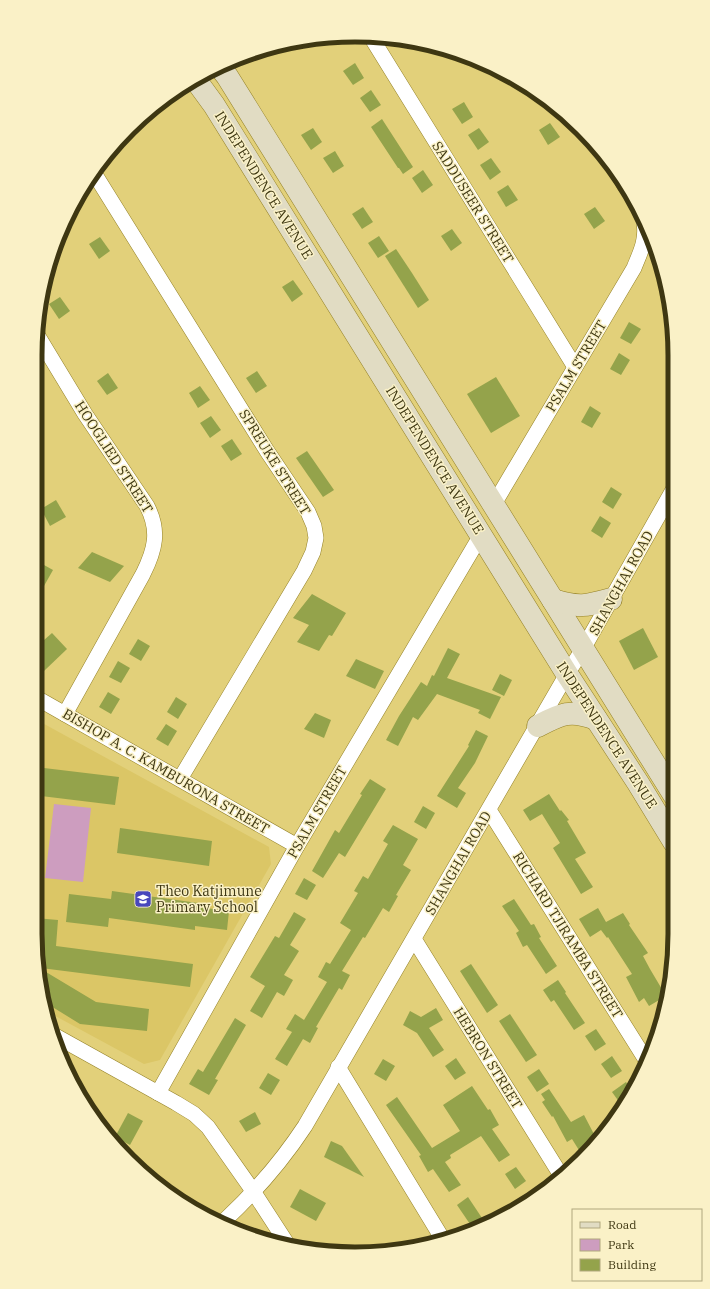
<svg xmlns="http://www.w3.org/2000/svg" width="710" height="1289" viewBox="0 0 710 1289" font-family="'IBM Plex Serif',serif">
<rect width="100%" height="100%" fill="#e2d07a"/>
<!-- built -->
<path fill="#dbc666" d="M 35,719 L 269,847 L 271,864 L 160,1060 L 144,1064 L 48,1012 L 35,934 Z"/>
<!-- green -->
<path fill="#cd9dbf" d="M 54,804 L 91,808 L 83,882 L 45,878 Z"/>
<!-- building -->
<g fill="#94a34b">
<path d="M 355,63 L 364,78 L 353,85 L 343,71 Z"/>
<path d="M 371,90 L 381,105 L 370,112 L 360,98 Z"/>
<path d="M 464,102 L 473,117 L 462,124 L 452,109 Z"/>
<path d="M 382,119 L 413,167 L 403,174 L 399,168 L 398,168 L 371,127 Z"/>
<path d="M 550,123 L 560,137 L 548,145 L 539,130 Z"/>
<path d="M 313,128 L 322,142 L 311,150 L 301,135 Z"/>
<path d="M 479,128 L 489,142 L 478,150 L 468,135 Z"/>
<path d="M 335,151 L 344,166 L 333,173 L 323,158 Z"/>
<path d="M 491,158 L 501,172 L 490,180 L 480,165 Z"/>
<path d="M 423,170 L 433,185 L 422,193 L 412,178 Z"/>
<path d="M 508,185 L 518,200 L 506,207 L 497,192 Z"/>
<path d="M 363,207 L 373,222 L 362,229 L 352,214 Z"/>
<path d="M 595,207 L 605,221 L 594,229 L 584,214 Z"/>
<path d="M 452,229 L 462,243 L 451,251 L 441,236 Z"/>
<path d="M 379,236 L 389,251 L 378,258 L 368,243 Z"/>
<path d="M 100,237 L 110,251 L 99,259 L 89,244 Z"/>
<path d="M 396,249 L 412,273 L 429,300 L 418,308 L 385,256 Z"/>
<path d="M 293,280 L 303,294 L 292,302 L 282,287 Z"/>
<path d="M 60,297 L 70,311 L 59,319 L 49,304 Z"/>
<path d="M 629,322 L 641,329 L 631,344 L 620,338 Z"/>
<path d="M 619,353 L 630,360 L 621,375 L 610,369 Z"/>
<path d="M 257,371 L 267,386 L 256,393 L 246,378 Z"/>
<path d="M 108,373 L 118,388 L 107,395 L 97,381 Z"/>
<path d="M 496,377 L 520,416 L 491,433 L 467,394 Z"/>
<path d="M 200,386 L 210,400 L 198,408 L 189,393 Z"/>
<path d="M 590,406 L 601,413 L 592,428 L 581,422 Z"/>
<path d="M 211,416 L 221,430 L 210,438 L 200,423 Z"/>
<path d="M 232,439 L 242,454 L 231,461 L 221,446 Z"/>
<path d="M 307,451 L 334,490 L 323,497 L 296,458 Z"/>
<path d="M 611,487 L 622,494 L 613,509 L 602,502 Z"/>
<path d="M 56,500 L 66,517 L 50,526 L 41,509 Z"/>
<path d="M 600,516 L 611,523 L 602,538 L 591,531 Z"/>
<path d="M 92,552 L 124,566 L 110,582 L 78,568 Z"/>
<path d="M 35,560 L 53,570 L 35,602 Z"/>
<path d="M 312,594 L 346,613 L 332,636 L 329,635 L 319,651 L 297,642 L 309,625 L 293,618 Z"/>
<path d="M 643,628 L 658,657 L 634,670 L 619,641 Z"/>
<path d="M 52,633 L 67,649 L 44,671 L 35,661 L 35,648 Z"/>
<path d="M 138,639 L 150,646 L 141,661 L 129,654 Z"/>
<path d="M 448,648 L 460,654 L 447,678 L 501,697 L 490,719 L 478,713 L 480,710 L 437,694 L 418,720 L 413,717 L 398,746 L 386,740 L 399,716 L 421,682 L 427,686 L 432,675 L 434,676 Z"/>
<path d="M 356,659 L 384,671 L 375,689 L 346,676 Z"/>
<path d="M 118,661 L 130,668 L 121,683 L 109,677 Z"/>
<path d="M 500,674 L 512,680 L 504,696 L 492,690 Z"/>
<path d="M 108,692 L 120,699 L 111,714 L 99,707 Z"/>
<path d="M 176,697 L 187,704 L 178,719 L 167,712 Z"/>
<path d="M 315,713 L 331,720 L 324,738 L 304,729 Z"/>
<path d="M 166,724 L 177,731 L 168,746 L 156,739 Z"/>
<path d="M 476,730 L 488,736 L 475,763 L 458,788 L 466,793 L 457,808 L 437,796 L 469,746 L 468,745 Z"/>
<path d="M 44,768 L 119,777 L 115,805 L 41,796 Z"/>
<path d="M 370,779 L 386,789 L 345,857 L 339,853 L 323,878 L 312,871 L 335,830 L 339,833 L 362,795 L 360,794 Z"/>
<path d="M 549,794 L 560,811 L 561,810 L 569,820 L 567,821 L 586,853 L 575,859 L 593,887 L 581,894 L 553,848 L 560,843 L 542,814 L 530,821 L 523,810 Z"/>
<path d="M 423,806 L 435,813 L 426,829 L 414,822 Z"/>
<path d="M 393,825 L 418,839 L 403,865 L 411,870 L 396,895 L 398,896 L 389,912 L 383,908 L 365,938 L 363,937 L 342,971 L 350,975 L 342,990 L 339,988 L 316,1027 L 318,1028 L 310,1043 L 303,1039 L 287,1066 L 275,1059 L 292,1032 L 286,1029 L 295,1014 L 304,1020 L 327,982 L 318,977 L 326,962 L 330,964 L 351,930 L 340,923 L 358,893 L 354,891 L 363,876 L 368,879 L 388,844 L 383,841 Z"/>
<path d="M 120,828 L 212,841 L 209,866 L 117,853 Z"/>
<path d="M 304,878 L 316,885 L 307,900 L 295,894 Z"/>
<path d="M 112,891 L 198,903 L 198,907 L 229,911 L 227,930 L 195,926 L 195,930 L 109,918 L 108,927 L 66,922 L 69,894 L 111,899 Z"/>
<path d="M 514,899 L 531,925 L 534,924 L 541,937 L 539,938 L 557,966 L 546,974 L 527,945 L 523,947 L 516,933 L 519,931 L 502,906 Z"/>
<path d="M 598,908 L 606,922 L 623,913 L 630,924 L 629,925 L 648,953 L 643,956 L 650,969 L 666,996 L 649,1006 L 644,998 L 639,1002 L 626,977 L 632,974 L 608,937 L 607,938 L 601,930 L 590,937 L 579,919 Z"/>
<path d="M 294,912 L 306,919 L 290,945 L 299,951 L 284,975 L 293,980 L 284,996 L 277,992 L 262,1018 L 250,1011 L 265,986 L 250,977 L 275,936 L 279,938 Z"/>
<path d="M 35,918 L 58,920 L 56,946 L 193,964 L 190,987 L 41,968 L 35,934 Z"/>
<path d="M 471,964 L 498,1005 L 487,1013 L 460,971 Z"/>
<path d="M 41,969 L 96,1002 L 149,1009 L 147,1031 L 80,1024 L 46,1003 Z"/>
<path d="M 558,980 L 566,992 L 565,993 L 585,1023 L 574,1030 L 554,1000 L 551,1002 L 543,990 Z"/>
<path d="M 436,1008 L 443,1020 L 429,1028 L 444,1050 L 433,1057 L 417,1033 L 403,1025 L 410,1011 L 421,1017 Z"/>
<path d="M 510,1014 L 537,1055 L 526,1062 L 499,1021 Z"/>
<path d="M 235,1018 L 246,1025 L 215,1079 L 218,1080 L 209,1095 L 189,1084 L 198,1069 L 203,1072 Z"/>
<path d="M 596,1029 L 606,1044 L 595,1051 L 585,1036 Z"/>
<path d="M 612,1056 L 622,1071 L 611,1078 L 601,1064 Z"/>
<path d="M 456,1058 L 466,1073 L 455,1080 L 445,1066 Z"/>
<path d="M 383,1059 L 395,1066 L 386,1081 L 374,1074 Z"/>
<path d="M 539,1069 L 549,1084 L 537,1092 L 527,1077 Z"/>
<path d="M 268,1073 L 280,1080 L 271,1095 L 259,1088 Z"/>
<path d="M 626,1082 L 633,1092 L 622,1106 L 612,1092 Z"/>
<path d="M 472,1086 L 488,1110 L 490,1109 L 499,1125 L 492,1129 L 510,1155 L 499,1162 L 481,1136 L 450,1155 L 451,1158 L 445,1162 L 461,1185 L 449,1192 L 433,1169 L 428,1172 L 419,1156 L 421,1155 L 386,1105 L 397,1097 L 432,1148 L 460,1131 L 443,1105 Z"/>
<path d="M 549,1089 L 571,1122 L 584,1115 L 596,1138 L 582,1155 L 572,1139 L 567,1142 L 553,1116 L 552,1117 L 542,1102 L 545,1100 L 541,1094 Z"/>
<path d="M 255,1112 L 261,1124 L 246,1132 L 239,1121 Z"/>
<path d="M 128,1113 L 143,1121 L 130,1145 L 115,1137 Z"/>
<path d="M 331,1141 L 342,1146 L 364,1177 L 324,1157 Z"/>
<path d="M 516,1167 L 526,1181 L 515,1189 L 505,1174 Z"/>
<path d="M 300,1189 L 326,1203 L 316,1221 L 290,1207 Z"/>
<path d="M 468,1197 L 486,1224 L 478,1230 L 474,1230 L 457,1205 Z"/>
</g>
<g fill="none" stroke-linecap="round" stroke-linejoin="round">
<defs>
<g id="minor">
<path d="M 371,37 L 575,367"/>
<path d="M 617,172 L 625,186"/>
<path d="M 94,173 L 267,451 L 308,512 L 314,526 L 316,538 L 313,552 L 304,571 L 180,779"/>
<path d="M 36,333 L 85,414 L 147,506 C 160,531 155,550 143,574 L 65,714"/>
<path d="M 494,504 L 634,268 C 640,253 647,240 644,223"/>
<path d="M 35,697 L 297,846"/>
<path d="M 489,810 L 646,1060"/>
<path d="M 414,939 L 562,1177"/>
<path d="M 52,1034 L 176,1103 L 194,1114 L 208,1127 L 253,1191 L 288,1245"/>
<path d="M 338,1067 L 442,1238"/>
<path d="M 158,1093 L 297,846 L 481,535"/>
<path d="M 224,1221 C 254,1193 282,1161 305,1126 L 567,674 L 583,649 L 673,490"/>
</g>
<g id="secondary">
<path d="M 219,66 L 227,76 L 674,795"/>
<path d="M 195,79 L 214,105 L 567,674 L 638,783 L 674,842"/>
<path d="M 553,600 C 579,608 586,606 611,599"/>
<path d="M 538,726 C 561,714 570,709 596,719"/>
</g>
</defs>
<!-- minor casing -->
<use href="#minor" stroke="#948127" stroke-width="16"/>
<!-- secondary casing -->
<use href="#secondary" stroke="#948127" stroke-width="23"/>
<!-- minor -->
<use href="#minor" stroke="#fff" stroke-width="15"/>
<!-- secondary -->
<use href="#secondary" stroke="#e1dcc3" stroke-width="22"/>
</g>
<!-- icons -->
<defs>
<symbol id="school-square" viewBox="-11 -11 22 22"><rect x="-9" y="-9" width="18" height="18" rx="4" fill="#4847bc" stroke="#faf1c7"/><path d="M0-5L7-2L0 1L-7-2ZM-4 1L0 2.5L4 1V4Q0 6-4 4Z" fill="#fff"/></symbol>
</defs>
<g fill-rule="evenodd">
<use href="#school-square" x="133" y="889" width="20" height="20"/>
</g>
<g text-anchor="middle" stroke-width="3" stroke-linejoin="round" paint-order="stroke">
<!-- street labels -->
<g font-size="14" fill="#3e3712" stroke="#faf1c7">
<text transform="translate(264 185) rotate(58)" y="5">INDEPENDENCE AVENUE</text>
<text transform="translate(473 202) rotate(58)" y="5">SADDUSEER STREET</text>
<text transform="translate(576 366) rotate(-59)" y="5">PSALM STREET</text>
<text transform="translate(114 457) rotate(57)" y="5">HOOGLIED STREET</text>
<text transform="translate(435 460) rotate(58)" y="5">INDEPENDENCE AVENUE</text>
<text transform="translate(275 462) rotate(58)" y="5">SPREUKE STREET</text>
<text transform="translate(621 583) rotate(-61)" y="5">SHANGHAI ROAD</text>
<text transform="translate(607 735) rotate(57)" y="5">INDEPENDENCE AVENUE</text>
<text transform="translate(166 771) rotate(30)" y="5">BISHOP A. C. KAMBURONA STREET</text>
<text transform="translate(317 812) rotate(-60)" y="5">PSALM STREET</text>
<text transform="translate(458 863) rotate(-60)" y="5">SHANGHAI ROAD</text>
<text transform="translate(568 935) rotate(58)" y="5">RICHARD TJIRAMBA STREET</text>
<text transform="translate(488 1058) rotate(58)" y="5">HEBRON STREET</text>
</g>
<!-- poi labels -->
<g font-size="14" fill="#3e3712" stroke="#faf1c7" text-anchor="start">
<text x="156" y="896">Theo Katjimune<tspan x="156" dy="16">Primary School</tspan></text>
</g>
</g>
<!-- crop -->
<path d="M0 0H710V1289H0ZM355 42H355A313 313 0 0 1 668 355V934A313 313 0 0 1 355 1247H355A313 313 0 0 1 42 934V355A313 313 0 0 1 355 42Z" fill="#faf1c7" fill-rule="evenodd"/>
<path fill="none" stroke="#3e3712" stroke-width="5" d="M355 42H355A313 313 0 0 1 668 355V934A313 313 0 0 1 355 1247H355A313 313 0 0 1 42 934V355A313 313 0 0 1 355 42Z"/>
<!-- legend -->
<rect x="572" y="1209" width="130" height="72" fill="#faf1c7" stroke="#afa77f"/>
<rect x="580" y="1222" width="20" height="6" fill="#e1dcc3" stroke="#afa77f"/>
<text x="608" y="1229" font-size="12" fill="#3e3712">Road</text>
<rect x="580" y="1239" width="20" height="12" fill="#cd9dbf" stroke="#afa77f"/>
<text x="608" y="1249" font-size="12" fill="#3e3712">Park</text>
<rect x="580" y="1259" width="20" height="12" fill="#94a34b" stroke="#afa77f"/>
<text x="608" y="1269" font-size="12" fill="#3e3712">Building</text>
</svg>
